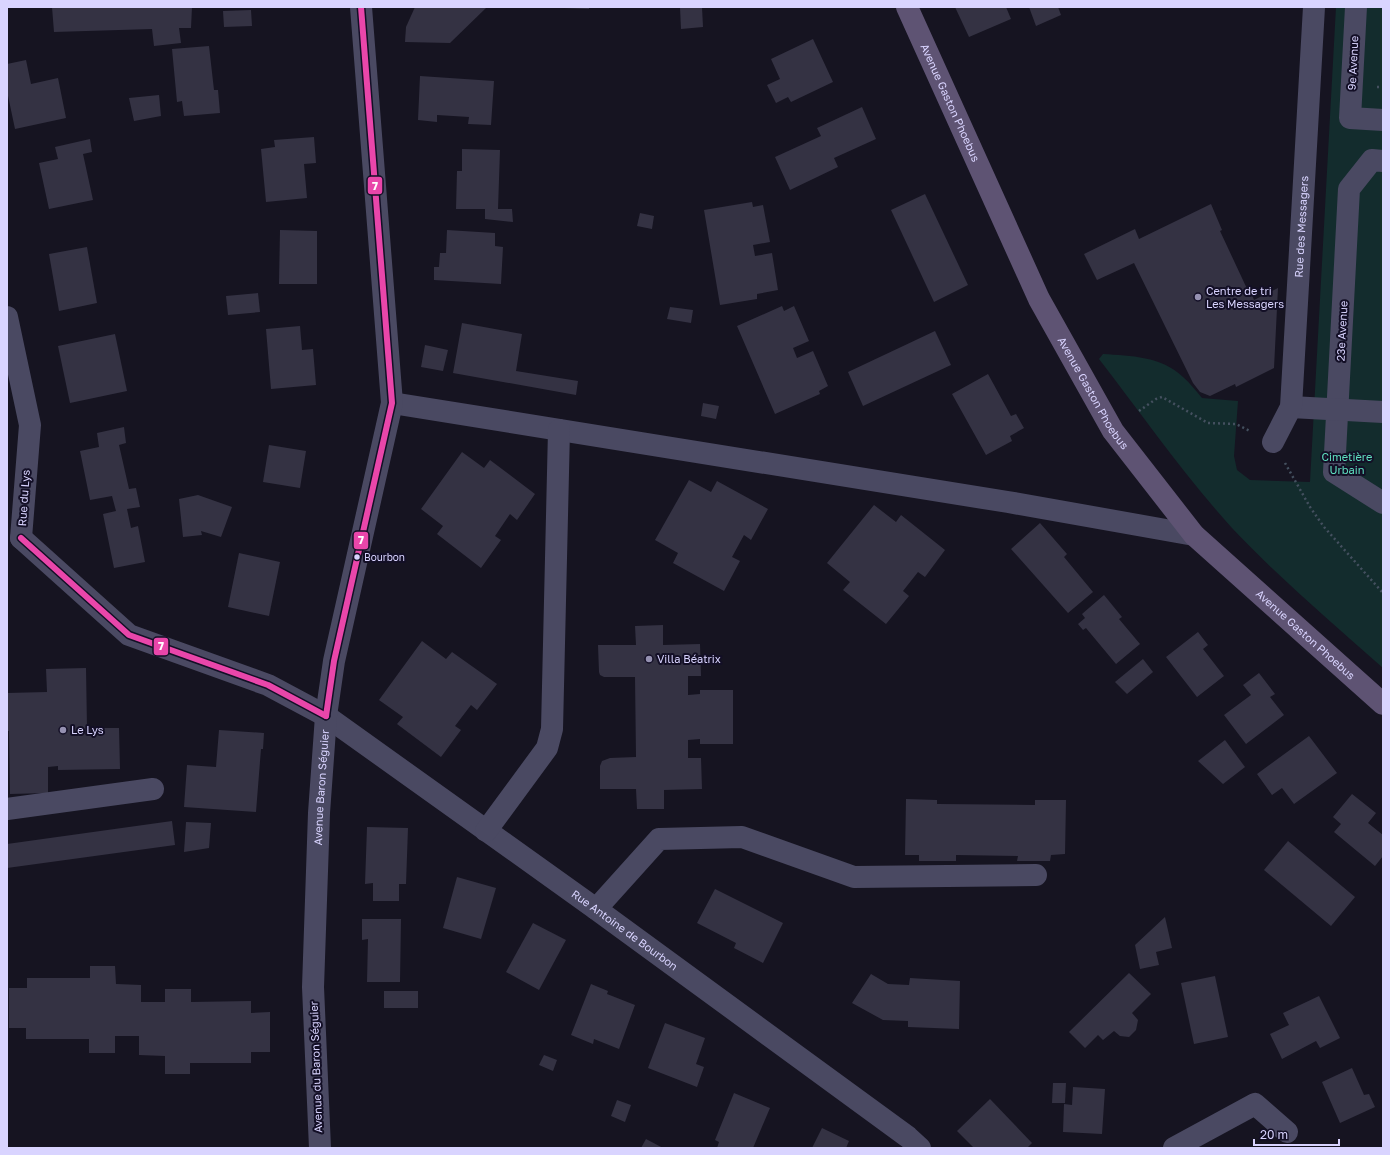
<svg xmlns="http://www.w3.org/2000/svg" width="1390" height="1155" viewBox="0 0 1390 1155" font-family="'Golos Text',sans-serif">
<rect width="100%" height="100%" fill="#161421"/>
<!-- green -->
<path fill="#132c2d" d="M 1336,7 L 1383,7 L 1383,668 C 1332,623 1279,578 1232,528 C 1184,475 1143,416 1099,359 L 1103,354 C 1131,356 1161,356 1183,377 C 1190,383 1196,391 1202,398 L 1238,401 L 1234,456 L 1237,470 L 1250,480 L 1310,482 Z"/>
<!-- building -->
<g fill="#343243">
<path d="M 52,7 L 192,7 L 191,28 L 179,28 L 181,43 L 154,46 L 152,29 L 54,32 Z"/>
<path d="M 415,7 L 487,7 L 450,43 L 405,42 L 406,27 Z"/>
<path d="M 564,7 L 589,7 L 589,9 L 564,8 Z"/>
<path d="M 680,7 L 702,7 L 703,27 L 681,29 Z"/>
<path d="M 955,7 L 1006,7 L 1011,19 L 969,37 Z"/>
<path d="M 1029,7 L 1058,7 L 1061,15 L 1036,26 Z"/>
<path d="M 251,10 L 252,26 L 224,27 L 223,11 Z"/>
<path d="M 813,39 L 833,82 L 791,102 L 788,97 L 776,103 L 767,85 L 780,79 L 771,59 Z"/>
<path d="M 209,46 L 214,90 L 218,90 L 220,113 L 184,116 L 182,101 L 177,102 L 172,49 Z"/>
<path d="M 26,60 L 31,84 L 58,78 L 66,118 L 15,129 L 7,91 L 7,64 Z"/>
<path d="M 420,76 L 494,81 L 491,125 L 468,124 L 469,117 L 437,115 L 437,122 L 418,120 Z"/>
<path d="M 159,95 L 161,116 L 134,121 L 129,98 Z"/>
<path d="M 862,107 L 876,139 L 834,158 L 838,167 L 790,190 L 775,157 L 821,136 L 817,128 Z"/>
<path d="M 314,137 L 316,163 L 304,164 L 307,198 L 266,202 L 261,149 L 275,147 L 274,140 Z"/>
<path d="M 90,139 L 92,152 L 83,154 L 93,200 L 49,209 L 39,163 L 58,159 L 55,147 Z"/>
<path d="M 462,149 L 500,150 L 498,209 L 512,209 L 513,222 L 485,219 L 485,209 L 456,209 L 457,171 L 462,171 Z"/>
<path d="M 925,194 L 968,285 L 934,302 L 891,210 Z"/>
<path d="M 752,202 L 753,207 L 763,205 L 770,242 L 753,245 L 755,256 L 772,253 L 778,290 L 757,294 L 757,299 L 720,305 L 704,210 Z"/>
<path d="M 1211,204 L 1222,230 L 1220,231 L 1249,293 L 1251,292 L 1254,300 L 1278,288 L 1274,368 L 1236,387 L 1235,384 L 1210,396 L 1200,392 L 1193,383 L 1134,263 L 1097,280 L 1084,254 L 1135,229 L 1139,239 Z"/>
<path d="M 640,213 L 654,216 L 652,229 L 637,226 Z"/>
<path d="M 280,230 L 317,231 L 317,284 L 279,284 Z"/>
<path d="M 447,230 L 495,233 L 495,246 L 503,247 L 501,284 L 434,280 L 434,267 L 439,267 L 440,253 L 446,253 Z"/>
<path d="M 87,247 L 97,303 L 59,311 L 49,254 Z"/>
<path d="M 258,293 L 260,312 L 228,315 L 226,296 Z"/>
<path d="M 782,306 L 784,311 L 794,306 L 809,341 L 793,348 L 797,358 L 813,351 L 828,386 L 819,391 L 820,394 L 775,414 L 737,326 Z"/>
<path d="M 670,307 L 693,310 L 691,323 L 667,319 Z"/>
<path d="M 462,323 L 522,334 L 516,371 L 578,381 L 576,395 L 453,373 Z"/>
<path d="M 300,326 L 302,350 L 313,349 L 316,385 L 271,389 L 266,329 Z"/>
<path d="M 935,331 L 951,365 L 863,406 L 848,372 Z"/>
<path d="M 115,334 L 127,391 L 70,403 L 58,346 Z"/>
<path d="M 425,345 L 448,350 L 443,371 L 421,367 Z"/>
<path d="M 988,374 L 1011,416 L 1016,414 L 1024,428 L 1010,436 L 1012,441 L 986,455 L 952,394 Z"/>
<path d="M 703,403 L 719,406 L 716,419 L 701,416 Z"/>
<path d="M 124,427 L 126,443 L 119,445 L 129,489 L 136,488 L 140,507 L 127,509 L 131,528 L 138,526 L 145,562 L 114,568 L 103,514 L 116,511 L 112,496 L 90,500 L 80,451 L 99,447 L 97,433 Z"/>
<path d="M 269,445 L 306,451 L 300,488 L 263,482 Z"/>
<path d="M 462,452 L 484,468 L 490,460 L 535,494 L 517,520 L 510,514 L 495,536 L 501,540 L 481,568 L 437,534 L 443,526 L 421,509 Z"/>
<path d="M 689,480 L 711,492 L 717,481 L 768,509 L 751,540 L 744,535 L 732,557 L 740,561 L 724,591 L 673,563 L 678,553 L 655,540 Z"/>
<path d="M 198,495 L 232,507 L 221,537 L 201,531 L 202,535 L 183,537 L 179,499 Z"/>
<path d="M 874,505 L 896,522 L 901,515 L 945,550 L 925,577 L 918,572 L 903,591 L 909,596 L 886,624 L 843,590 L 850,582 L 827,563 Z"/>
<path d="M 1040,523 L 1067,554 L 1064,557 L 1093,592 L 1068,613 L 1011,549 Z"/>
<path d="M 239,553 L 280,562 L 269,616 L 228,607 Z"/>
<path d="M 1104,595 L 1122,617 L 1119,619 L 1140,644 L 1116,664 L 1086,628 L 1083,630 L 1078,624 L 1085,618 L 1082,614 Z"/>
<path d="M 663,625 L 663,645 L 700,644 L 701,676 L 688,676 L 688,695 L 700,694 L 700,690 L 733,690 L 733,744 L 700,744 L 700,739 L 688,740 L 688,758 L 701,758 L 702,789 L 664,790 L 664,809 L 637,809 L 636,789 L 600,789 L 600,766 L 602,761 L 610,758 L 636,757 L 635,677 L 604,677 L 600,675 L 599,672 L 598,645 L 636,645 L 635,626 Z"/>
<path d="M 1198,632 L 1208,645 L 1203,649 L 1224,676 L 1197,697 L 1166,657 Z"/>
<path d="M 422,641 L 446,659 L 452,652 L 497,684 L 477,710 L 471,705 L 455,726 L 461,730 L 441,757 L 397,724 L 403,717 L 379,700 Z"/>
<path d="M 1143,659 L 1153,672 L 1127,694 L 1115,682 Z"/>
<path d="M 86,668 L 87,728 L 119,728 L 120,769 L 58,770 L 58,766 L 48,767 L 48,793 L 10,794 L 9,731 L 7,731 L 7,693 L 47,692 L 46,669 Z"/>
<path d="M 1259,673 L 1275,694 L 1270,697 L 1284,715 L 1246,744 L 1224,715 L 1251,695 L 1243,685 Z"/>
<path d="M 219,730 L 264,733 L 263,749 L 261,749 L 256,812 L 184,807 L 187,765 L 216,767 Z"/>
<path d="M 1309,736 L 1337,773 L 1294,804 L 1282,788 L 1272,795 L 1257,774 Z"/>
<path d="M 1225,740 L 1245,767 L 1223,784 L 1198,761 Z"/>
<path d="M 1352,794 L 1376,813 L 1368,823 L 1383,835 L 1383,856 L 1375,866 L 1334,832 L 1341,824 L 1333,817 Z"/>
<path d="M 906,799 L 937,800 L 937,804 L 1035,805 L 1035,800 L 1066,800 L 1065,854 L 1051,855 L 1050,861 L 1017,861 L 1018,856 L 956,855 L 956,861 L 919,861 L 919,855 L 905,855 Z"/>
<path d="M 172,821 L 175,845 L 7,868 L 7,844 Z"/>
<path d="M 186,822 L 211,823 L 209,848 L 184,852 Z"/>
<path d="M 367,827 L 408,828 L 406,884 L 399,884 L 399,901 L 373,901 L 373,883 L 365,884 Z"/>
<path d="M 1288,841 L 1355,897 L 1331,926 L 1264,870 Z"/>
<path d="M 457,877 L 496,888 L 481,939 L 443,928 Z"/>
<path d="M 715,889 L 783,923 L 763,963 L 734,948 L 736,943 L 697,923 Z"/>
<path d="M 1165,917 L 1172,948 L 1156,952 L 1159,965 L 1140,969 L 1135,945 Z"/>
<path d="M 362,919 L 401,919 L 400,982 L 367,982 L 368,939 L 362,940 Z"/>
<path d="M 533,923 L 566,940 L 539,990 L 506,972 Z"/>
<path d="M 90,966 L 115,966 L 116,984 L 141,985 L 141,1002 L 165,1002 L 165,989 L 191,989 L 191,1002 L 251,1001 L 251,1013 L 270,1012 L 270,1052 L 251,1052 L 251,1063 L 190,1063 L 190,1074 L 165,1074 L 165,1056 L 139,1055 L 139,1036 L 115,1036 L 115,1053 L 89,1053 L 89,1039 L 26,1039 L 26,1028 L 9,1028 L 9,988 L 27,988 L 27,978 L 90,978 Z"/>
<path d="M 1129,973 L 1151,994 L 1132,1013 L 1138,1020 L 1136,1030 L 1129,1037 L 1120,1036 L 1114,1031 L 1103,1040 L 1098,1035 L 1085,1048 L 1069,1032 Z"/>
<path d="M 871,974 L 888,984 L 909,985 L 910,978 L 960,981 L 959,1029 L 908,1027 L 908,1021 L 883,1020 L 852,1003 Z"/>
<path d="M 1215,976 L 1228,1037 L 1194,1044 L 1181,983 Z"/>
<path d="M 591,984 L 608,991 L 607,994 L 635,1005 L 619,1049 L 594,1039 L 593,1044 L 571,1035 Z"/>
<rect x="384" y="991" width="34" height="17"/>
<path d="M 1319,996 L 1340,1038 L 1320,1048 L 1316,1041 L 1282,1059 L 1270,1034 L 1289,1025 L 1283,1013 Z"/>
<path d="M 665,1023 L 705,1038 L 696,1064 L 704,1067 L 697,1087 L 648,1068 Z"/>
<path d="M 544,1055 L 557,1060 L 553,1071 L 539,1065 Z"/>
<path d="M 1352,1068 L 1364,1095 L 1369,1094 L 1375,1107 L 1340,1123 L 1322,1082 Z"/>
<path d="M 1053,1083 L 1066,1083 L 1065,1103 L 1052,1103 Z"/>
<path d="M 1073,1087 L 1105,1089 L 1102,1134 L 1063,1132 L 1064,1104 L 1072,1105 Z"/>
<path d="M 734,1093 L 770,1108 L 753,1148 L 717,1148 L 719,1142 L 715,1140 Z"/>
<path d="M 990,1099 L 1032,1143 L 1027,1148 L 974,1148 L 957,1131 Z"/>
<path d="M 617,1100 L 631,1105 L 625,1122 L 611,1116 Z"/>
<path d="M 822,1128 L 849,1141 L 846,1148 L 812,1148 Z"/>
<path d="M 646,1139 L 663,1148 L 641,1148 Z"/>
</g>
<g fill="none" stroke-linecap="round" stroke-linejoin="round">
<!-- path -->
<g stroke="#44505f" stroke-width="2.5" stroke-dasharray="2 3" stroke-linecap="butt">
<path d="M 1377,87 L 1383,87"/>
<path d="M 1139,411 L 1156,399 L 1162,397 L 1208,423 L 1236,424 L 1250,431"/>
<path d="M 1285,463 L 1310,507 L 1324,527 L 1383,593"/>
</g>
<!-- minor -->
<g stroke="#4a4962" stroke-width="22">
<path d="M 1356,7 L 1350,118 L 1383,120"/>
<path d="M 1383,161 L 1372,160 L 1349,189 L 1334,472 L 1383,503"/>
<path d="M 7,317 L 30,425 L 21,538"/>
<path d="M 392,403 L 1008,502 L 1194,535"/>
<path d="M 1291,407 L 1383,412"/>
<path id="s1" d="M 1273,442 L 1291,407 L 1314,7"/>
<path id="s2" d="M 21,538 L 129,635 L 268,685 L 326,716 L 596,909 L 908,1137 L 920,1148"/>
<path d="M 7,809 L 153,789"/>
<path d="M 486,831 L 547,748 L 552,729 L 559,430"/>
<path d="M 596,909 L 659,839 L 742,837 L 854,877 L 1036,875"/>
<path id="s3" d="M 320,1148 L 313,987 L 319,813 L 326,716 L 334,661 L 392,403 L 361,7"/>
<path d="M 1174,1148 L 1255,1104 L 1287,1132"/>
</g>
<!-- major -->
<path stroke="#5e5373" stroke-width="22" id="s4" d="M 907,7 L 1039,299 L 1113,431 L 1194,535 L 1383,704"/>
<defs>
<g id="bus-1">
<path d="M 21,538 L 129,635 L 268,685 L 326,716"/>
<path d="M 326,716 L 334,661 L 392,403 L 361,7"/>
</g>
</defs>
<!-- bus-1 casing -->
<use href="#bus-1" stroke="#130f26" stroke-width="9"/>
<!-- bus-1 -->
<use href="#bus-1" stroke="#e946aa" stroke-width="6"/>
</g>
<!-- markers -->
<g fill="#9591b1" stroke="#130f26" stroke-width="1.5">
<circle cx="1198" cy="297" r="4"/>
<circle cx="649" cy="659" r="4"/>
<circle cx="63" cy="730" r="4"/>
</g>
<circle fill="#d9d4ff" stroke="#130f26" stroke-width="1.5" cx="357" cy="557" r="3.5"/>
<g text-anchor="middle" stroke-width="4" stroke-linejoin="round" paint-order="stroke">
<!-- bus labels -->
<g font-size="10" fill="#d9d4ff" stroke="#130f26" text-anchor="start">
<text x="364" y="561">Bourbon</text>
</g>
<!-- street labels -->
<g font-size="11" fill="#d9d4ff" stroke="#130f26">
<text transform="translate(1353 63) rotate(-87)" y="4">9e Avenue</text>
<text dy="4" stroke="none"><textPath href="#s4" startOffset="105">Avenue Gaston Phoebus</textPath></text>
<text dy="4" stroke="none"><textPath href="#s1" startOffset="220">Rue des Messagers</textPath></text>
<text transform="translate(1342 331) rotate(-87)" y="4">23e Avenue</text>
<text dy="4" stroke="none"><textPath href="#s4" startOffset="429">Avenue Gaston Phoebus</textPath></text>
<text transform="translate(24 498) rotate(-86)" y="4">Rue du Lys</text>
<text dy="4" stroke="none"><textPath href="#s4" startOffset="753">Avenue Gaston Phoebus</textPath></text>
<text dy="4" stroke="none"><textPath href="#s3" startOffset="361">Avenue Baron Séguier</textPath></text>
<text dy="4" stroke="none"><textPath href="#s2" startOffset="726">Rue Antoine de Bourbon</textPath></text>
<text transform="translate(316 1067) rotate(-92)" y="4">Avenue du Baron Séguier</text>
</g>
<!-- poi labels -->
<g font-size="11" fill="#d9d4ff" stroke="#130f26" text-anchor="start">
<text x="1206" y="295">Centre de tri<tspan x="1206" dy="13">Les Messagers</tspan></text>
<text x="657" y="663">Villa Béatrix</text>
<text x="71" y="734">Le Lys</text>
</g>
<!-- park labels -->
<g font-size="11" fill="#5fe0c0" stroke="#130f26">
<text x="1347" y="461">Cimetière<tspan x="1347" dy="13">Urbain</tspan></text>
</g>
</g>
<g stroke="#130f26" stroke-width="1.5">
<rect x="367" y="176" width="16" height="19" rx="4" fill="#e946aa"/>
<rect x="353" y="531" width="16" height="19" rx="4" fill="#e946aa"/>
<rect x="153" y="637" width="16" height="19" rx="4" fill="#e946aa"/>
</g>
<g font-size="11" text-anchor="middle" font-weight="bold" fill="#fff">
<text x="375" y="190">7</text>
<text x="361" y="544">7</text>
<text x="161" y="650">7</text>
</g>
<!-- border -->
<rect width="1390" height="1155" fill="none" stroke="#d9d4ff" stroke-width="16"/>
<!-- scale -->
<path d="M1254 1139v6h85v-6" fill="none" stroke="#d9d4ff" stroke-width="2"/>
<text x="1260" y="1139" font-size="12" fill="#d9d4ff" stroke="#130f26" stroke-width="3" paint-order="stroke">20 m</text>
</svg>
